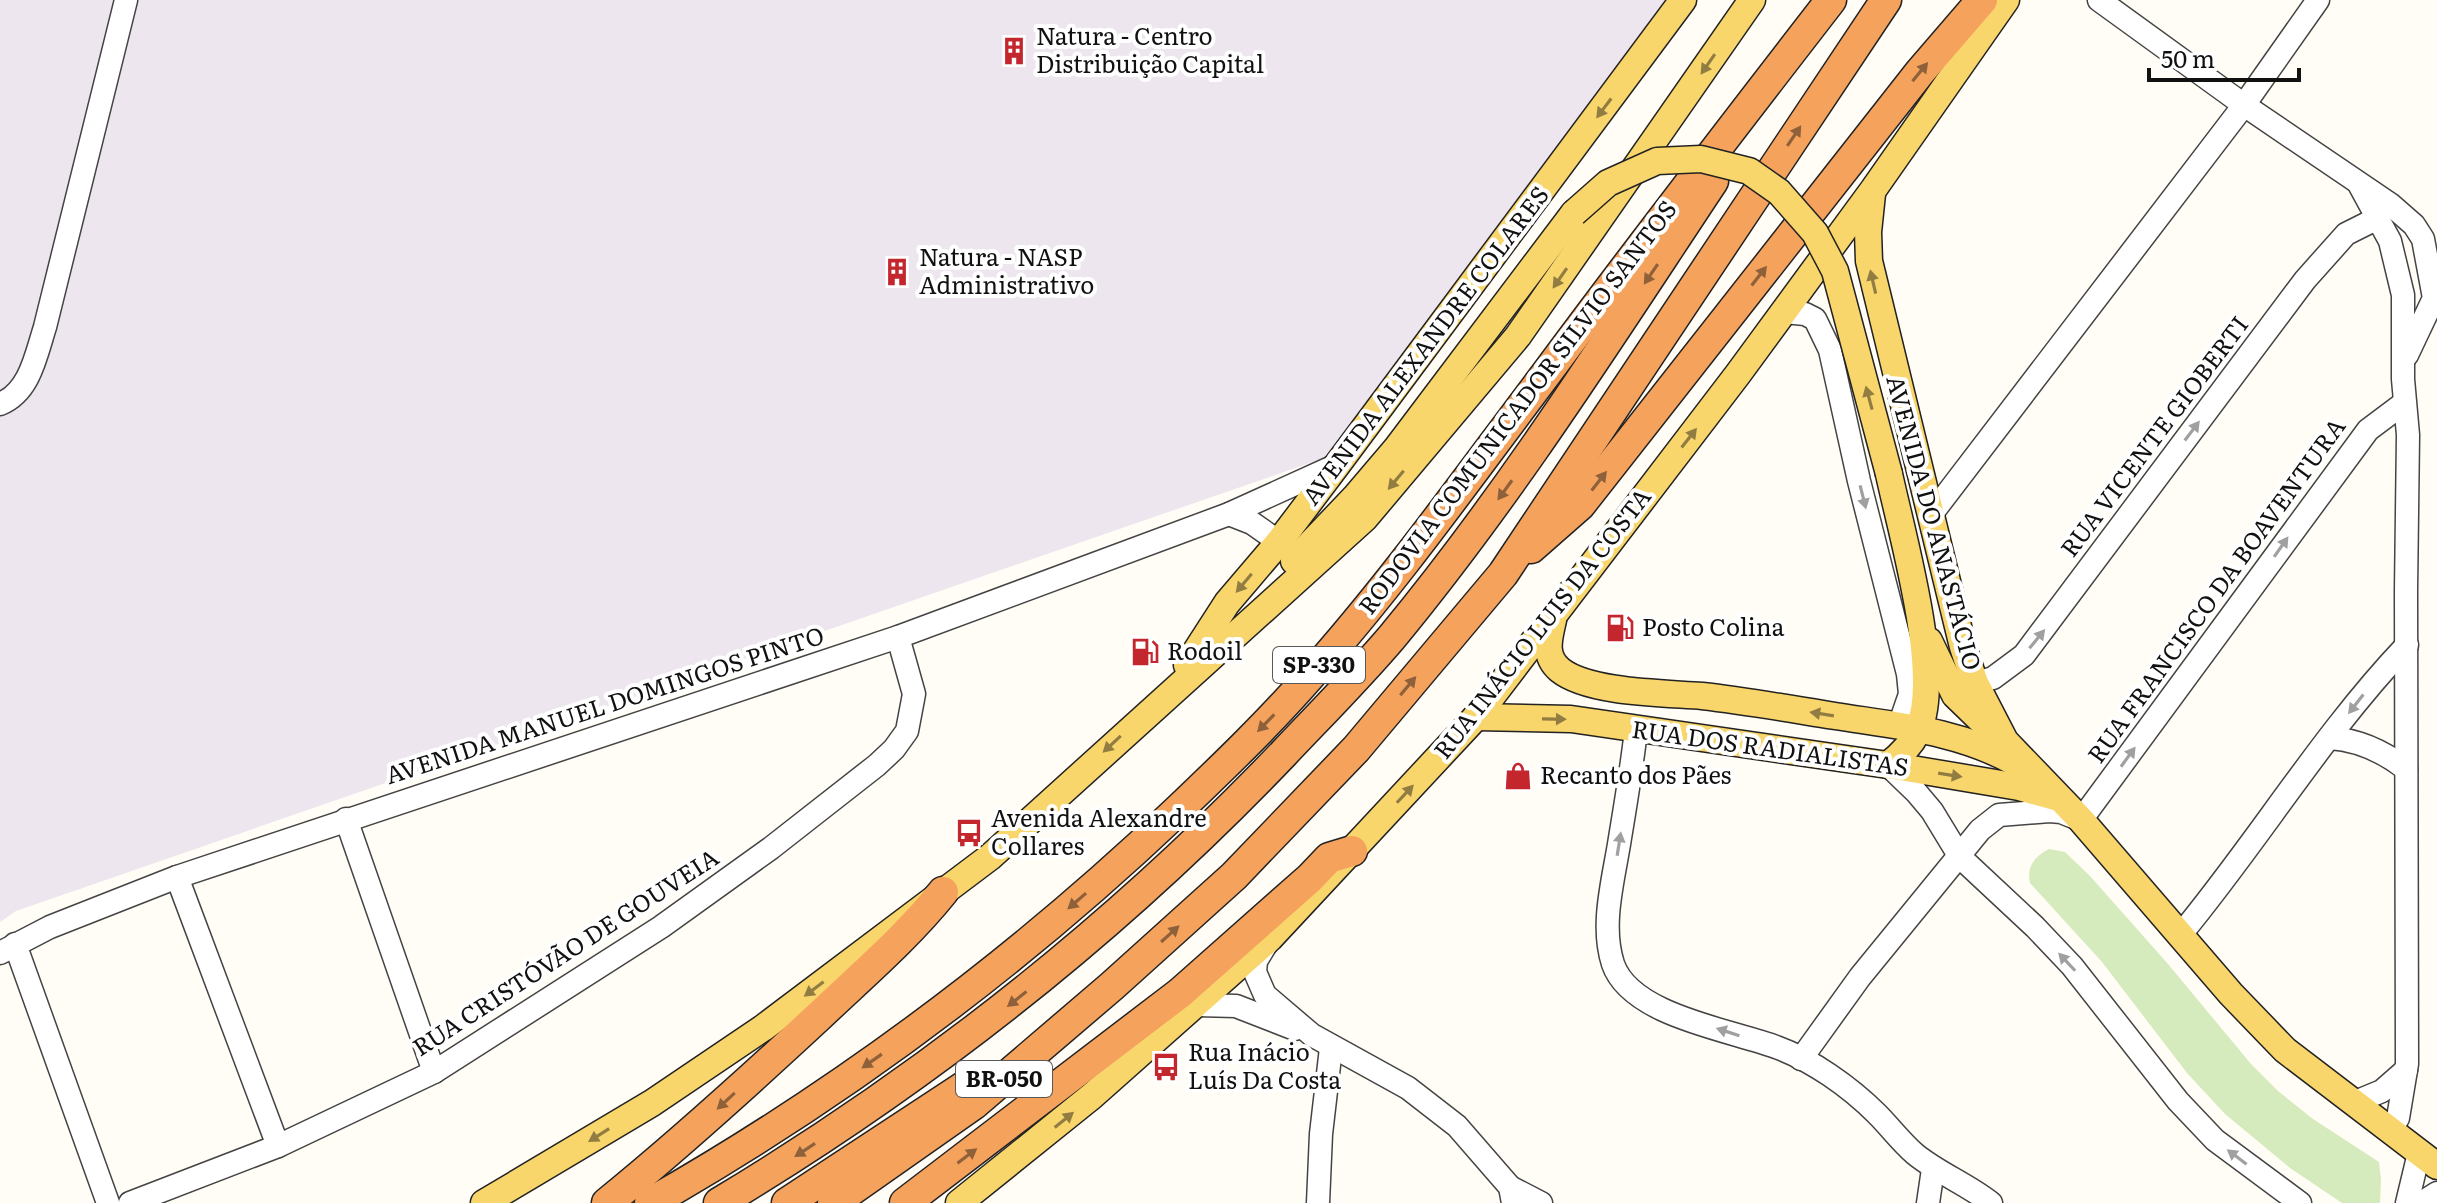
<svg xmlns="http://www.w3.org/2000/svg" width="2437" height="1203" viewBox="0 0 2437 1203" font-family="Literata,serif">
<rect width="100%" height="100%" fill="#fffdf5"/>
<!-- industrial -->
<path fill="#eee6ef" d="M 0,0 L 1667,0 L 1336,454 L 16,911 L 0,922 Z"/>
<!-- green -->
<path fill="#d5ebbd" d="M 2049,849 L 2065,852 L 2090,876 L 2168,964 L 2251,1064 L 2278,1091 L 2313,1119 L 2379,1162 L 2381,1180 L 2380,1203 L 2342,1203 L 2290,1168 L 2225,1114 L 2187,1073 L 2102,962 L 2030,883 C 2026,867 2035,856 2049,849 Z"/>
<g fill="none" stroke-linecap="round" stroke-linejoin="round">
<defs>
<g id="minor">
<path d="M 2099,0 L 2244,105 L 2390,204 L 2414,225 L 2423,239 L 2434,298 L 2407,355"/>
<path d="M 2360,186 L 2390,241 L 2403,295 L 2403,379 L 2408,435 L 2406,591 L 2407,1064 L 2398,1118 L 2390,1131"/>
<path d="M 1784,312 L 1805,314 L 1815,319 L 1830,350 L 1859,481 L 1908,674 L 1910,694 L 1899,726"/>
<path d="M 0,404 C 30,392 36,355 45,327 L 126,0"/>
<path d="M 1229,514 L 1252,523 L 1279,542"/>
<path d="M 1930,516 L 2244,105 L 2318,0"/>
<path d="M 1975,683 L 1993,678 L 2024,655 L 2305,280 L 2346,234 L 2376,219"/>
<path d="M 1636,730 C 1632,766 1626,802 1620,838 C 1614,878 1600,924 1613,964 C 1631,1016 1731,1030 1776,1047 C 1812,1060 1850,1087 1877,1114 C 1890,1127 1901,1142 1915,1154 C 1938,1173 1967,1184 1991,1203"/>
<path d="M 2330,738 C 2359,740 2383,751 2406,769"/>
<path d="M 1888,765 L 1916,792 L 1932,811 L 1960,857 L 2035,927 L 2072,966 L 2178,1101 L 2215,1140 L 2300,1203"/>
<path d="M 346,819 L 434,1072"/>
<path d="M 177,877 L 278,1146"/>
<path d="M 2181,934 C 2259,840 2323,733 2407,645"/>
<path d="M 1267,943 L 1256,961 L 1255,972 L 1265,995 L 1312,1035 L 1408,1088 L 1457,1126 L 1510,1187 L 1513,1203"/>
<path d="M 15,944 L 108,1203"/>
<path d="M 0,953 L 50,927 L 177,877 L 898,637 L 1229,514 L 1337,465"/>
<path d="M 1197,1005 L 1236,1006 L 1295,1029"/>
<path d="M 1801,1059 L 1860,977 L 1980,830 L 1999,815 L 2050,811 L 2061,812 L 2081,820 L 2368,430 L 2404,403"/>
<path d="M 2353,1103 L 2382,1091 L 2406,1070"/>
<path d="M 1510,1187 L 1541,1203"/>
<path d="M 130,1203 L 278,1146 L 434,1072 L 661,927 L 771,848 L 877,765 L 894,749 L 907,731 L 914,694 L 898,637"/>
<path d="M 1318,1203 L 1321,1134 L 1331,1048"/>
<path d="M 1928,1203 L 1933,1169"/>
<path d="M 2407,1203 L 2419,1153"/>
<path d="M 2421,1203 L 2437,1193"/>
</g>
<g id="major">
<path d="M 1872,194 L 1868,232 L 1869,261 L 1963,647 L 1975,683 L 2005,741 L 2081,820 L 2231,994 L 2285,1050 L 2437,1166"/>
<path d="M 1294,561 L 1356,496 L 1396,449 L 1574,213"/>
<path d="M 1553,620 C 1549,638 1543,656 1560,670 C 1589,693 1664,693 1702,696 C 1747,701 1791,709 1835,716 C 1898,726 1960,731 2016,763"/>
<path d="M 1929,641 L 1955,695 L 1990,729"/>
<path d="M 1187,665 L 1227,603 L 1279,542 L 1337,465 L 1683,0"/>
<path d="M 1476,717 L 1571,719 L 1888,765 L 2019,787 L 2055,797"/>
<path d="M 1888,765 C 1901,755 1913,743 1919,728 C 1942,672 1902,535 1889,474"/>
<path d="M 484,1203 L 652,1103 L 763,1028 L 990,857 L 1365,518 L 1518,336 L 1752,0"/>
<path d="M 959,1203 L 1092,1096 L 1270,938 L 1476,717 L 1738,374 L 1873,190 L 2006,0"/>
</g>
<g id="highway">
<path d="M 1531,548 L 1580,505 L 1920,72 L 1982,0"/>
<path d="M 607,1203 C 680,1144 749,1081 818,1017 C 861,976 906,938 943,892"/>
<path d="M 650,1203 C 841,1094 1018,962 1177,811 C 1222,768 1268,724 1309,677 C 1394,582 1469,476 1546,374 C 1639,248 1735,124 1831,0"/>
<path d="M 719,1203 C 927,1078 1116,929 1284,753 C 1320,715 1358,677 1392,637 C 1511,493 1610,336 1713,181"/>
<path d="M 787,1203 L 965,1086"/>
<path d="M 833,1203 L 974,1104 L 1112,986 L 1234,876 L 1356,749 L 1503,574 L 1886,0"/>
<path d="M 905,1203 L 1180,993 L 1310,878 L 1329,858 L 1352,851"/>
</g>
</defs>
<!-- minor casing -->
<use href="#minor" stroke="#444" stroke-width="25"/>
<!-- major casing -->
<use href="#major" stroke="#222" stroke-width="29"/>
<!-- highway casing -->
<use href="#highway" stroke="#222" stroke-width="33"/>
<!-- minor -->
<use href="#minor" stroke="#fff" stroke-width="22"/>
<!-- major -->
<use href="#major" stroke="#f9d66b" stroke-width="26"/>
<!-- highway -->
<use href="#highway" stroke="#f5a25d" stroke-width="30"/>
<defs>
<path id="major-bridge" d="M 1574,213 L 1608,183 L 1657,161 L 1701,159 L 1749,171 L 1779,192 L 1815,233 L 1835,271 L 1889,474"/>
</defs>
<!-- major-bridge casing -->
<use href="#major-bridge" stroke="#222" stroke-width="29" stroke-linecap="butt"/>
<!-- major-bridge -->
<use href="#major-bridge" stroke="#f9d66b" stroke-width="26"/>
</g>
<!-- one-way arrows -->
<defs><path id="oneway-solid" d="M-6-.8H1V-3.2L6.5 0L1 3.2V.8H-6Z" transform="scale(2)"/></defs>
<g fill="#917d42">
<use href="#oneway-solid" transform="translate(1708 64) rotate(125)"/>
<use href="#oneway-solid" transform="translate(1604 108) rotate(127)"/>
<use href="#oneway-solid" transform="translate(1560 278) rotate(125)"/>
<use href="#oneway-solid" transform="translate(1873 282) rotate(-103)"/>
<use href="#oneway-solid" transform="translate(1869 398) rotate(-105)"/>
<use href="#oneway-solid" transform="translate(1689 438) rotate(-52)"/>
<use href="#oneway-solid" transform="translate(1396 480) rotate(130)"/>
<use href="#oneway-solid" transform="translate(1244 583) rotate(130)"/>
<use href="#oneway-solid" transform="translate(1822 714) rotate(-171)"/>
<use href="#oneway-solid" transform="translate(1554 719) rotate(1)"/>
<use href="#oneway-solid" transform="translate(1112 744) rotate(137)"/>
<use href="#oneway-solid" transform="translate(1950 775) rotate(9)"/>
<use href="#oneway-solid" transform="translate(1405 794) rotate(-47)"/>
<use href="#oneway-solid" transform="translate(814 989) rotate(143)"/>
<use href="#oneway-solid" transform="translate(1064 1120) rotate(-39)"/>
<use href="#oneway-solid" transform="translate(599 1135) rotate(148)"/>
</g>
<g fill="#8e613b">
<use href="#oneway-solid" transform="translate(1920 72) rotate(-51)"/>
<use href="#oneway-solid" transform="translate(1794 136) rotate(-56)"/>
<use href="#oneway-solid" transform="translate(1651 274) rotate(124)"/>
<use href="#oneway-solid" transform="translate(1759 276) rotate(-52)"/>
<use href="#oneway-solid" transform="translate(1599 481) rotate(-52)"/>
<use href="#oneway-solid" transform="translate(1505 490) rotate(126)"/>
<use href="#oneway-solid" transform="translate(1408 686) rotate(-50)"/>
<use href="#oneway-solid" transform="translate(1266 723) rotate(134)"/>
<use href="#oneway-solid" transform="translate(1077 901) rotate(139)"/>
<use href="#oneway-solid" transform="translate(1170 934) rotate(-42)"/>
<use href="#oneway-solid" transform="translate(1017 999) rotate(142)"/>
<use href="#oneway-solid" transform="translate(872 1061) rotate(145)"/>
<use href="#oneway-solid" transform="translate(726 1101) rotate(137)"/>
<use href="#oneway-solid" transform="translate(805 1150) rotate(147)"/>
<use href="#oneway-solid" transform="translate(967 1156) rotate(-37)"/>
</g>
<g fill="#a0a0a0">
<use href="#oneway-solid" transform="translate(2192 431) rotate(-53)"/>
<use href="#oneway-solid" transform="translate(1863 497) rotate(76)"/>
<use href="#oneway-solid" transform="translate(2281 547) rotate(-55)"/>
<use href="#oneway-solid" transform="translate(2037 639) rotate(-51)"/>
<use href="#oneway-solid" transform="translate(2356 704) rotate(128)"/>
<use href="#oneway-solid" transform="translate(2128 757) rotate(-54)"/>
<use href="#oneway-solid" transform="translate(1619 844) rotate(-81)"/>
<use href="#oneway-solid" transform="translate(2067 962) rotate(-133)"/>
<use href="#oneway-solid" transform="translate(1728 1032) rotate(-162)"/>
<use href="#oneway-solid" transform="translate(2237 1157) rotate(-143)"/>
</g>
<!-- icons -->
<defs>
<symbol id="building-bare" viewBox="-9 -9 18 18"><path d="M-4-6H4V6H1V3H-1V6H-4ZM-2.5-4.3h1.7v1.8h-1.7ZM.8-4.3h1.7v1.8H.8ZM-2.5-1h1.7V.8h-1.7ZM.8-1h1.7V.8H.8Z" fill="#c4262e" stroke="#fff" stroke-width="2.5" paint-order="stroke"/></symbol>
<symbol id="fuel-bare" viewBox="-9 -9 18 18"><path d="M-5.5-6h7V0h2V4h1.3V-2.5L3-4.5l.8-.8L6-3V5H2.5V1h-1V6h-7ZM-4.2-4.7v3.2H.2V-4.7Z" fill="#c4262e" stroke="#fff" stroke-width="2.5" paint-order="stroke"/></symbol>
<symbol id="shop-bare" viewBox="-9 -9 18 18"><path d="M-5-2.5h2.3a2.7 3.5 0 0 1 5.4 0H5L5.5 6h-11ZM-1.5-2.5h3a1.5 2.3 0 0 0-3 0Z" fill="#c4262e" stroke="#fff" stroke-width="2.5" paint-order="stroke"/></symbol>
<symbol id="bus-bare" viewBox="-9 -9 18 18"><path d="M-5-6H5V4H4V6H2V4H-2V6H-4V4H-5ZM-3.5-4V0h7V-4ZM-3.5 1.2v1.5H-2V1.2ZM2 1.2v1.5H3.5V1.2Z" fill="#c4262e" stroke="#fff" stroke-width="2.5" paint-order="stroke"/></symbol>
</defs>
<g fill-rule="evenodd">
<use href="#building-bare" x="994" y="31" width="40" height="40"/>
<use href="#building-bare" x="877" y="252" width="40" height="40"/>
<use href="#fuel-bare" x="1600" y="608" width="40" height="40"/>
<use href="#fuel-bare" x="1125" y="632" width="40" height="40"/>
<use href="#shop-bare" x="1498" y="756" width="40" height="40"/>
<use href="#bus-bare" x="949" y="813" width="40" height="40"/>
<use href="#bus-bare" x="1146" y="1047" width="40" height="40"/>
</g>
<g text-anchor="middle" stroke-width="8" stroke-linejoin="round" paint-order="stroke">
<!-- shield labels -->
<g fill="#fff" stroke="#585858" stroke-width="2">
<rect x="1273" y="647" width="92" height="36" rx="6"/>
<rect x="956" y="1061" width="96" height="36" rx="6"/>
</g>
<g font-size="22" font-weight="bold" fill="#111">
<text x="1319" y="673">SP-330</text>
<text x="1004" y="1087">BR-050</text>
</g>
<!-- poi labels -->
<g font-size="24" fill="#111" stroke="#fff" text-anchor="start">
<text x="1036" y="45">Natura - Centro<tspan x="1036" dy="28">Distribuição Capital</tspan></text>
<text x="919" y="266">Natura - NASP<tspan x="919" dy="28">Administrativo</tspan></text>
<text x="1642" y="636">Posto Colina</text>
<text x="1167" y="660">Rodoil</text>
<text x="1540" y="784">Recanto dos Pães</text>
<text x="991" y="827">Avenida Alexandre<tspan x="991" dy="28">Collares</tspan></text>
<text x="1188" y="1061">Rua Inácio<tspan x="1188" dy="28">Luís Da Costa</tspan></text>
</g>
<!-- street labels -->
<g font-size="24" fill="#111" stroke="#fff">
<text transform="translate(1426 346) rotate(-53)" y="8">AVENIDA ALEXANDRE COLARES</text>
<text transform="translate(1518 408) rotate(-53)" y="8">RODOVIA COMUNICADOR SILVIO SANTOS</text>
<text transform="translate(2155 437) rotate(-53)" y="8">RUA VICENTE GIOBERTI</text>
<text transform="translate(1933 523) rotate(75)" y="8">AVENIDA DO ANASTÁCIO</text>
<text transform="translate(2217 591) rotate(-54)" y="8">RUA FRANCISCO DA BOAVENTURA</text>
<text transform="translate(1543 624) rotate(-52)" y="8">RUA INÁCIO LUIS DA COSTA</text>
<text transform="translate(605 706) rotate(-18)" y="8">AVENIDA MANUEL DOMINGOS PINTO</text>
<text transform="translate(1770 749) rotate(8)" y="8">RUA DOS RADIALISTAS</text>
<text transform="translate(566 953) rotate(-33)" y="8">RUA CRISTÓVÃO DE GOUVEIA</text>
</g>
</g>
<!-- scale -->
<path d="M2149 68v12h150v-12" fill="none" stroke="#111111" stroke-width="4"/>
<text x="2161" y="68" font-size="24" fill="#111111" stroke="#ffffff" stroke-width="6" paint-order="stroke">50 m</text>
</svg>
